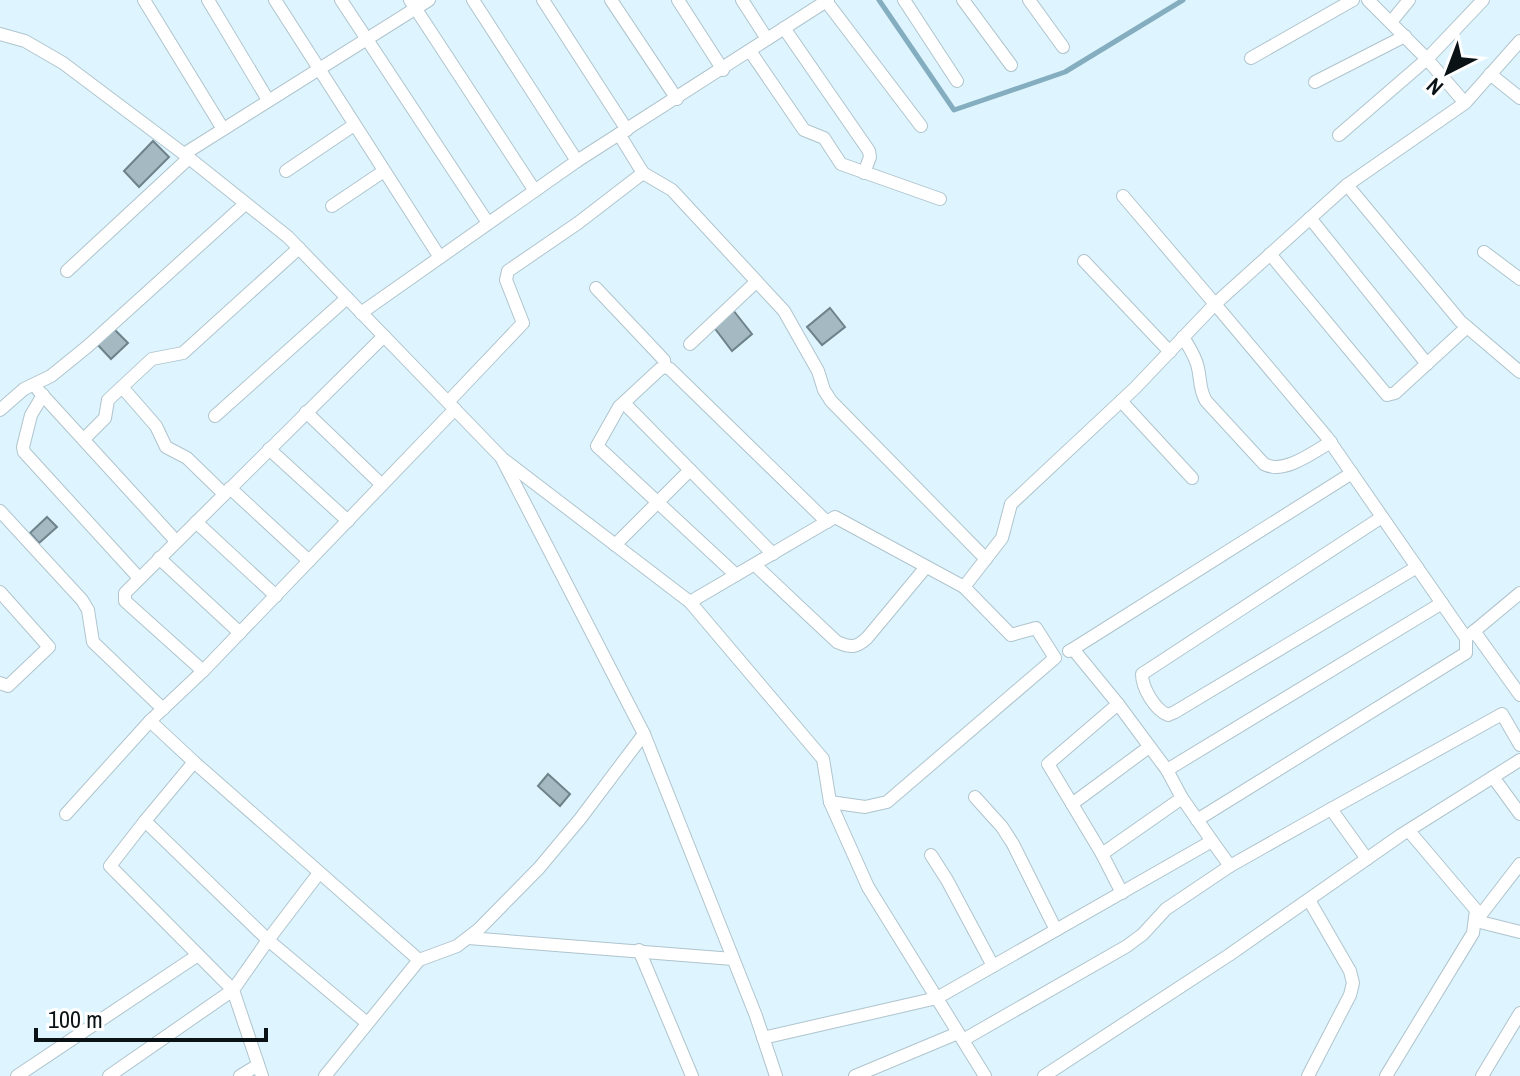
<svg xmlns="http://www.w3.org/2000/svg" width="1520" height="1076" viewBox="0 0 1520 1076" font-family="'Archivo Narrow',sans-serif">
<rect width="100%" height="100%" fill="#def4fe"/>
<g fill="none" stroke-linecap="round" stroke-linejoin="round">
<!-- stream -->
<path stroke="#84aebf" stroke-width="5" d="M 879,0 L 954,110 L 1065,72 L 1183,0"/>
</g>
<!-- building -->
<g fill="#a5b9c2" stroke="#6e828a" stroke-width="2">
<path d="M 153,141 L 169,157 L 139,187 L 124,171 Z"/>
<path d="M 830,308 L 845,327 L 822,345 L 807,327 Z"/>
<path d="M 733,310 L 752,334 L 732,351 L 713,326 Z"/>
<path d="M 113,328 L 128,343 L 111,359 L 96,343 Z"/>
<path d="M 47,517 L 57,527 L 39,543 L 30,533 Z"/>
<path d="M 548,774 L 570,794 L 560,806 L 538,786 Z"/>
</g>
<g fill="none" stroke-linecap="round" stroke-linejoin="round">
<defs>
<g id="street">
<path d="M 144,0 L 223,129"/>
<path d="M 208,0 L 268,100"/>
<path d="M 275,0 L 439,256"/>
<path d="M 341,0 L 488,223"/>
<path d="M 410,0 L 535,191"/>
<path d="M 473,0 L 577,161"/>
<path d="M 543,0 L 627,130"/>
<path d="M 611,0 L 677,99"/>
<path d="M 678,0 L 723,70"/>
<path d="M 742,0 L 767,39"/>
<path d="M 904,0 L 957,81"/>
<path d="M 963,0 L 1011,65"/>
<path d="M 1029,0 L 1063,47"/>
<path d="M 1368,0 L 1427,59 L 1465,103"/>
<path d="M 826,1 L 921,126"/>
<path d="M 1391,22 L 1409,0"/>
<path d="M 784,28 L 869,151 L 870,157 L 864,173"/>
<path d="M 0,34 L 25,41 L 63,63 L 184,154 L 288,237 L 501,457 L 644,734 L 756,1016 L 776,1076"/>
<path d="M 1520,41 L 1465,103 L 1347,185 L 1215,304 L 1326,436 L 1466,638 L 1520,593"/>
<path d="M 750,51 L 804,130 L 824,138 L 841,164 L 940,199"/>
<path d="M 1251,58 L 1353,0"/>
<path d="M 1490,74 L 1520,98"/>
<path d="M 1315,82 L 1405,36"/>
<path d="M 1339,135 L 1427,59 L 1483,0"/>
<path d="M 184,154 L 429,0"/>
<path d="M 286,171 L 354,125"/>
<path d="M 643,173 L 672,190 L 784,311 L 818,371 L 824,390 L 831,401 L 986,559"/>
<path d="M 1347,185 L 1460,321 L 1520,372"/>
<path d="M 332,206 L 384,171"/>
<path d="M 1310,218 L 1427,364"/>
<path d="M 1484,252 L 1520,279"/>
<path d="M 1270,254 L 1387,395 L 1395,393 L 1467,327"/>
<path d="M 1084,261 L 1170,352"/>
<path d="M 67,271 L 189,158"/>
<path d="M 596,288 L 664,360 L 665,367"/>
<path d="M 361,313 L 577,161 L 828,0"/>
<path d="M 1183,337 C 1189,347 1196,357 1198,368 C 1201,381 1199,389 1206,401 L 1264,464 C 1284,475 1313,452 1331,442"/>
<path d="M 690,344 L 756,282"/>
<path d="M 122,387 L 156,426 L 166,447 L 187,458 L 224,494"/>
<path d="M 38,390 L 176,541"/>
<path d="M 43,395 L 31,415 L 23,447 L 24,452 L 139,578"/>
<path d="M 1121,401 L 1192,478"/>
<path d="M 448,402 L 523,323 L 506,280 L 508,271 L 578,223 L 643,173 L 619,134"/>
<path d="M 624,403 L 773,554"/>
<path d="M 0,410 L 24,389 L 51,376 L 88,346 L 245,204"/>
<path d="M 306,412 L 382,485"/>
<path d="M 215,416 L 347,298"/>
<path d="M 84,439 L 105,418 L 108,400 L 152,359 L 183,353 L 299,248"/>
<path d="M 269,449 L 348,521"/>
<path d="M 503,459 L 690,602 L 835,517 L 964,587 L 1002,538 L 1011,504 L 1135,388 L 1215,304 L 1123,196"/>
<path d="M 230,488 L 309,561"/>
<path d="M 0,511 L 82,600 L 88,610 L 93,642 L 163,709"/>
<path d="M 1382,517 L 1142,674 C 1142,688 1155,710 1168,715 L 1175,712 L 1417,567"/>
<path d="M 196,522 L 276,596"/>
<path d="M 615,545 L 690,470"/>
<path d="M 159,558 L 240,633"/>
<path d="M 755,565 L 837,642 C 851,648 856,648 867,638 L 926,567"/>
<path d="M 736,575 L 597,446 L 619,407 L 660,369 L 665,367 L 670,369 L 827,522"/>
<path d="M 0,592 L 49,647 L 8,686 L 0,683"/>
<path d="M 690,602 L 823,759 L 830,802 L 868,887 L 985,1076"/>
<path d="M 1474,631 L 1520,695"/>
<path d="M 1073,649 L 1352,473"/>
<path d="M 1069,651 L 1073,649 L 1118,704 L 1048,764 L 1102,854"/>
<path d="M 203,671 L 125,601 L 125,593 L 384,336"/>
<path d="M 1118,704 L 1167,770 L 1182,798"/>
<path d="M 194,762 L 419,960 L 325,1076"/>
<path d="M 1167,770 L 1442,603"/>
<path d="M 1493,777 L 1520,814"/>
<path d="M 975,797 L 1002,827 L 1013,844 L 1056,930"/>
<path d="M 830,802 L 865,807 L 887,802 L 1055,658 L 1036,628 L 1011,635 L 964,587"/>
<path d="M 1072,804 L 1149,747"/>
<path d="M 1331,809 L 1502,714 L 1520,745"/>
<path d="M 66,814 L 150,721"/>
<path d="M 1197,820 L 1466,653 L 1466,638"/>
<path d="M 931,855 L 947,880 L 993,966"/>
<path d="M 1520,864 L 1476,921 L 1520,932"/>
<path d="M 319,873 L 268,940 L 367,1023"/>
<path d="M 1122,893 L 1102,854 L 1182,798 L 1212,841"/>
<path d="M 468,938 L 733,959"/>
<path d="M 639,950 L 692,1076"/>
<path d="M 419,960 L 457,946 L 479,929 L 539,868 L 580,819 L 644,734"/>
<path d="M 763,1038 L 937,998 L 1212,841 L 1230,866 L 1331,809 L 1367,859"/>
<path d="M 963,1040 L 1127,946 L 1143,934 L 1166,909 L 1230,866"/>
<path d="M 17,1076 L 198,955"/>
<path d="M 109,1076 L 233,990 L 110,866 L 145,821"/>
<path d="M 240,1076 L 258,1065"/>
<path d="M 262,1076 L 233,990 L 268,940 L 145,821 L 194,762 L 150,721 L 203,671 L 455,409"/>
<path d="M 855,1076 L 958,1033"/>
<path d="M 1044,1076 L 1229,955 L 1401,835 L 1520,760"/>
<path d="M 1308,1076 L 1350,995 L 1353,983 L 1350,971 L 1309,900"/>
<path d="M 1386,1076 L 1473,933 L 1476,910 L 1409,831"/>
<path d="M 1482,1076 L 1520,1013"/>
</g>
</defs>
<!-- street casing -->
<use href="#street" stroke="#afc4cd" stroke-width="14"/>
<!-- street -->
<use href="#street" stroke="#fff" stroke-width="12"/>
</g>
<!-- north arrow -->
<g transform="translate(1448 72) rotate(222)" stroke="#ffffff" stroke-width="6" paint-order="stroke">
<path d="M0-6L14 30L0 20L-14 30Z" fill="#0b1215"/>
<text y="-12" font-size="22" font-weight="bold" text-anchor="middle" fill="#0b1215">N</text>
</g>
<!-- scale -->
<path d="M36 1028v12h230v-12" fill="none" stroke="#0b1215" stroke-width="4"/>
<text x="48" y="1028" font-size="24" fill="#0b1215" stroke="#ffffff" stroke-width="6" paint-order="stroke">100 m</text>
</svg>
